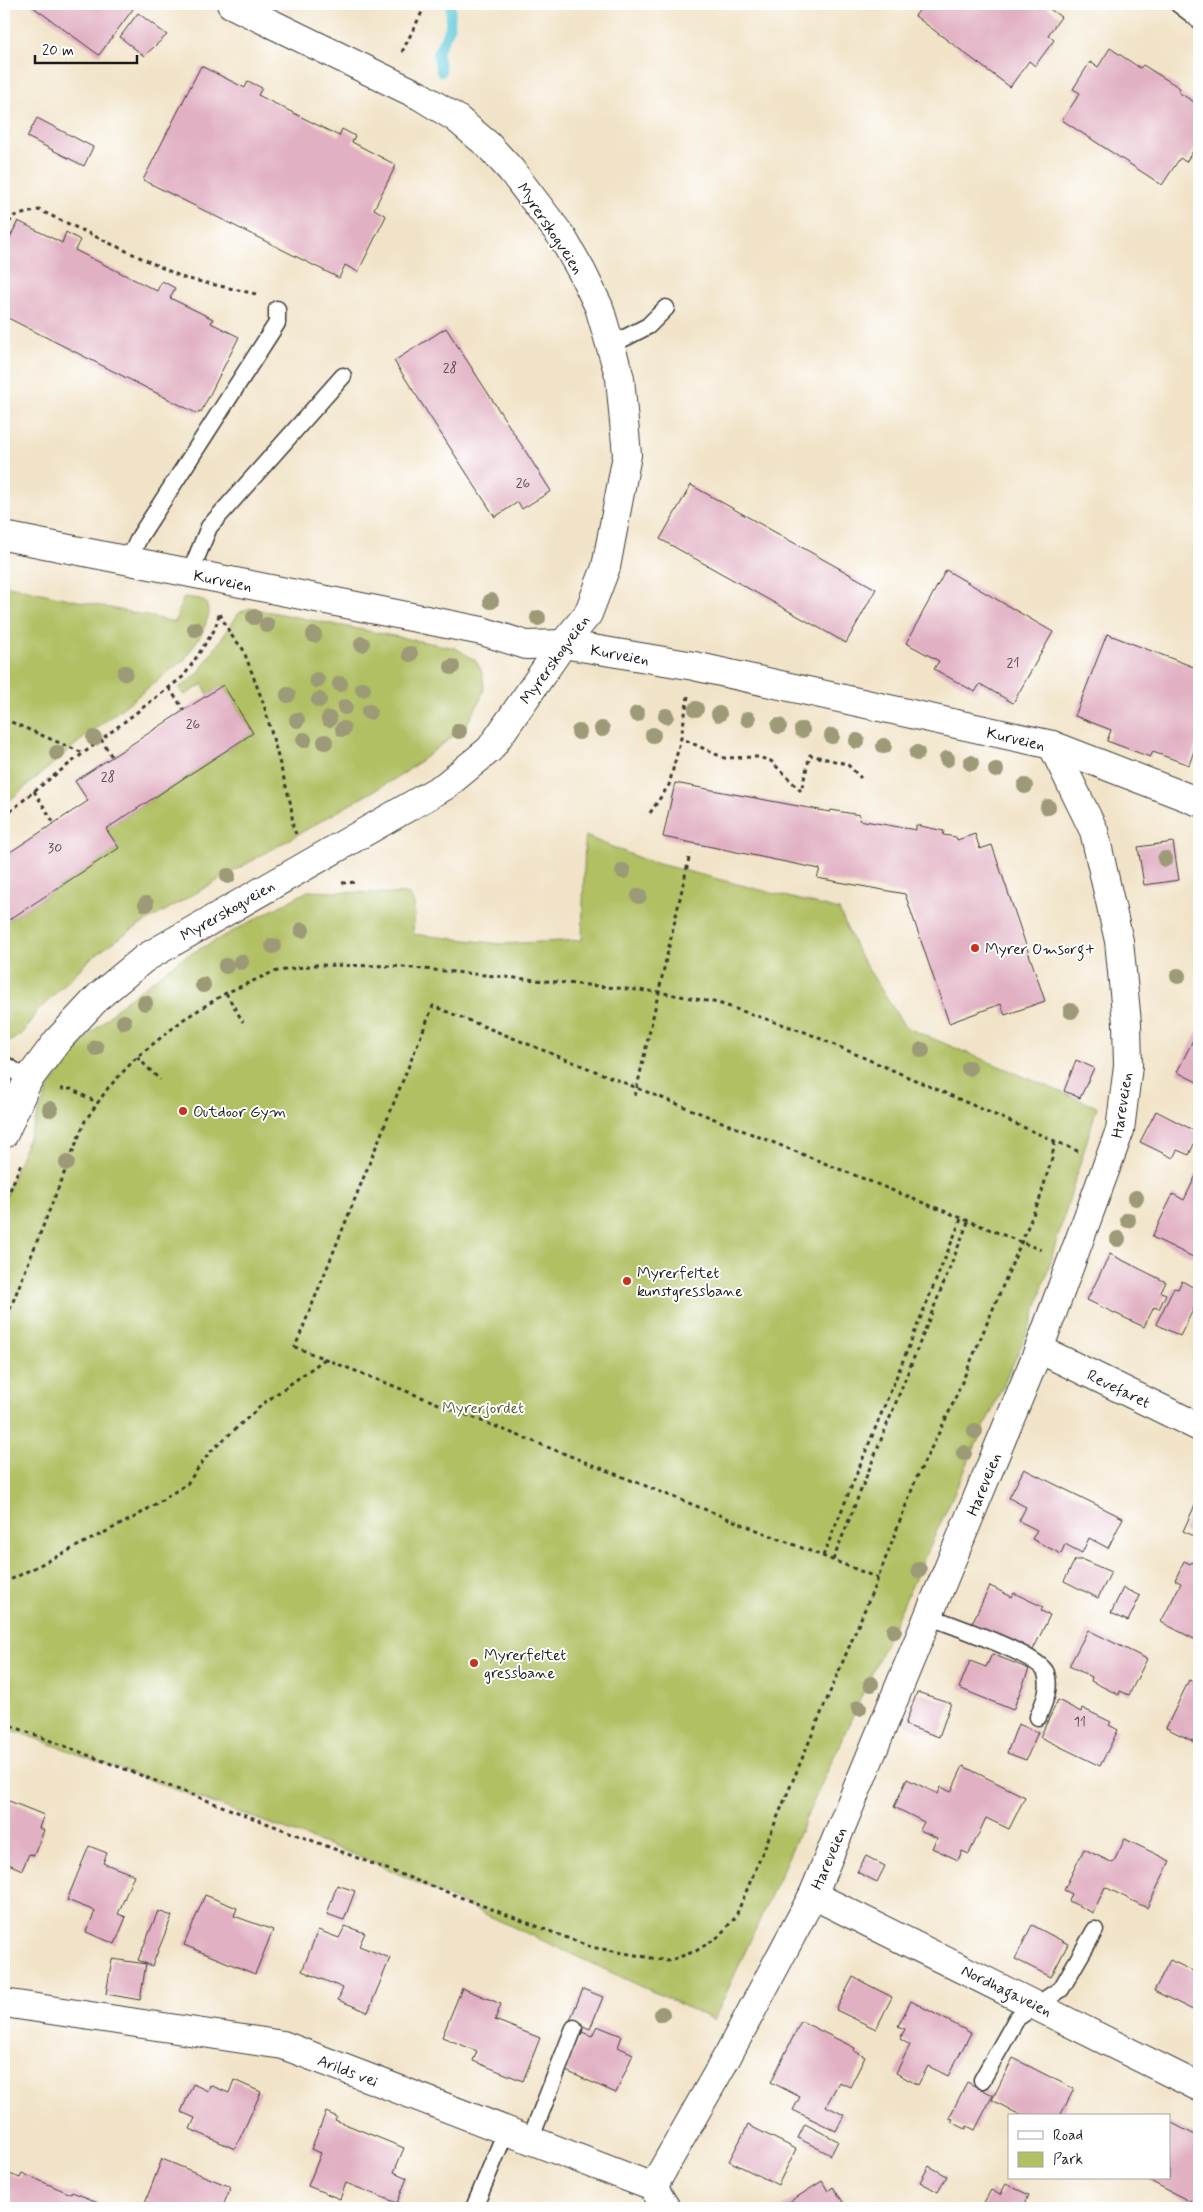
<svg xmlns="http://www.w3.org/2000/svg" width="1203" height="2212" viewBox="0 0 1203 2212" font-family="Mynerve,sans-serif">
<rect width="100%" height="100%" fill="#fff"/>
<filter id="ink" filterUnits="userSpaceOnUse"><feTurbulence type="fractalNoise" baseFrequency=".02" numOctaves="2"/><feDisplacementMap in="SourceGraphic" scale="10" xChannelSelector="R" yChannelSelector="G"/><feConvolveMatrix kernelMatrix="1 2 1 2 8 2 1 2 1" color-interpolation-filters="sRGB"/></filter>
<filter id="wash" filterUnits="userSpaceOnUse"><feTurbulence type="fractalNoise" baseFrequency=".0096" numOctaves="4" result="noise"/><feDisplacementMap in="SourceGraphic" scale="20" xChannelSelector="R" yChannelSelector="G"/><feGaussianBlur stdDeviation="1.12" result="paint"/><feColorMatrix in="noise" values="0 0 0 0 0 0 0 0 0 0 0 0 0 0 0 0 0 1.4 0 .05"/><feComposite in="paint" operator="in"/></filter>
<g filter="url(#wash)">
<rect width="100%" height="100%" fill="#f1e3c7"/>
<!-- green -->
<g fill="#b1c063" stroke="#666e40">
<path d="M 4,585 L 175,622 L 184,597 L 200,599 L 206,603 L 209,614 L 202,633 L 185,659 L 80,741 L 4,805 Z"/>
<path d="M 250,608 L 455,648 L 475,660 L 480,668 L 483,677 L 484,689 L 479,703 L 464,728 L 403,774 L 128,932 L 91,958 L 35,1014 L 23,1033 L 9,1042 L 4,1041 L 4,923 L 119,848 L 106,829 L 253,733 L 223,685 L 208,695 L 203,684 L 185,695 L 179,688 L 197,675 L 239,613 Z"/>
<path d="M 585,836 L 647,861 L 839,910 L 858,953 L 905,1027 L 1097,1107 L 1032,1322 L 714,2020 L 364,1858 L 4,1727 L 4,1199 L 48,1089 L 82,1042 L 124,1002 L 181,959 L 308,891 L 408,894 C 419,904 413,920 413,934 L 501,944 L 582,940 Z"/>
</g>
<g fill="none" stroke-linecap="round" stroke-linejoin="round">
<!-- stream -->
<path stroke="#5ec8d9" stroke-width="10" d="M 441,72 L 437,53 L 450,28 L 451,4"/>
</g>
<g id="blocks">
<!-- building -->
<g fill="#e1b0c2">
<path d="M 29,4 L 125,4 L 133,9 L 99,55 Z"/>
<path d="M 924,4 L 1043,4 L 1061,17 L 1048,35 L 1054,40 L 1035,66 L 1029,61 L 1010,87 L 915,16 Z"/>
<path d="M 138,13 L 167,35 L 144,56 L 120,37 Z"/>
<path d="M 1110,48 L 1140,68 L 1143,65 L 1180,88 L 1178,92 L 1199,105 L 1199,127 L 1197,131 L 1199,133 L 1199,142 L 1186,162 L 1180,158 L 1162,185 L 1062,120 L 1080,93 L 1073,89 L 1090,62 L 1098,67 Z"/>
<path d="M 201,66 L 245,88 L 248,81 L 262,88 L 258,95 L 339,136 L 342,129 L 355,136 L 352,142 L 396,165 L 374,209 L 386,216 L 358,272 L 345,265 L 339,278 L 143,180 Z"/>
<path d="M 37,118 L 93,147 L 84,166 L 27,137 Z"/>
<path d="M 18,221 L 62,243 L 66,232 L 80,240 L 75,250 L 157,291 L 162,281 L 175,288 L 170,298 L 213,319 L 211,323 L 239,337 L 201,412 L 199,411 L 198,414 L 4,316 L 4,250 Z"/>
<path d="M 446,328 L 551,491 L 522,509 L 518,502 L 495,517 L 394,361 Z"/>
<path d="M 691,485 L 876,589 L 846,643 L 660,539 Z"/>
<path d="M 946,570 L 1053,632 L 1013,703 L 980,684 L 975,692 L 934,669 L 939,661 L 906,643 Z"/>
<path d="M 1107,634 L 1199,669 L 1199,737 L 1189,765 L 1153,752 L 1150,757 L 1107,741 L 1111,730 L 1075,716 Z"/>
<path d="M 223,685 L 253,733 L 106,829 L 119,848 L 4,923 L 4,856 L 88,801 L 75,781 Z"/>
<path d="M 675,783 L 830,812 L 831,810 L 860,815 L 859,820 L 916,830 L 916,825 L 944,831 L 943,835 L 956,837 L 957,840 L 975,834 L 980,849 L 992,845 L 1045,1001 L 1005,1015 L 1001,1004 L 949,1023 L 905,894 L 817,878 L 820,869 L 663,837 Z"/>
<path d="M 1173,842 L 1179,880 L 1144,885 L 1138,847 Z"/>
<path d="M 1199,1028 L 1199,1083 L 1177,1072 Z"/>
<path d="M 1076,1060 L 1094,1068 L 1080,1098 L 1064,1091 Z"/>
<path d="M 1156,1111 L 1199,1133 L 1189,1155 L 1177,1150 L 1173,1158 L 1140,1142 Z"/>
<path d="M 1199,1169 L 1199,1245 L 1193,1257 L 1152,1237 L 1173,1194 L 1184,1200 Z"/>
<path d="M 1110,1254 L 1166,1282 L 1161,1292 L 1166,1294 L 1159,1309 L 1154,1307 L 1144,1327 L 1087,1300 Z"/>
<path d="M 1182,1281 L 1198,1290 L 1194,1298 L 1198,1300 L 1180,1336 L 1156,1324 L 1174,1288 L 1178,1289 Z"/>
<path d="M 1024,1469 L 1123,1518 L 1108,1548 L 1089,1538 L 1082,1553 L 1065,1544 L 1061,1554 L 1032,1539 L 1037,1530 L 1019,1521 L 1026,1507 L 1009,1498 Z"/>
<path d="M 1196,1503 L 1199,1504 L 1199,1539 L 1183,1531 Z"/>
<path d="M 1075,1560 L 1083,1560 L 1111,1572 L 1098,1598 L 1064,1581 Z"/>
<path d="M 1184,1561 L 1190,1564 L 1192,1562 L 1199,1565 L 1199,1633 L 1196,1640 L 1161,1622 L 1181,1583 L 1175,1580 Z"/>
<path d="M 990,1586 L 1012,1597 L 1014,1593 L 1043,1607 L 1041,1611 L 1050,1615 L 1032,1652 L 972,1623 Z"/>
<path d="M 1123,1588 L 1140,1596 L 1128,1621 L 1111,1613 Z"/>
<path d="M 1088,1630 L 1147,1659 L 1129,1695 L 1120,1691 L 1119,1695 L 1091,1681 L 1092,1677 L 1069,1666 Z"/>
<path d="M 992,1654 L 1029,1669 L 1013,1710 L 959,1688 L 970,1661 L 986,1667 Z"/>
<path d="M 1189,1680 L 1199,1684 L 1199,1744 L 1166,1728 Z"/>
<path d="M 917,1692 L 951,1703 L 939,1737 L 905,1725 Z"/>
<path d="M 1058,1700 L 1081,1712 L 1082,1708 L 1111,1722 L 1109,1725 L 1118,1730 L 1100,1766 L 1040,1737 Z"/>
<path d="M 1018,1724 L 1038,1732 L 1026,1760 L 1007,1753 Z"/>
<path d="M 963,1766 L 1025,1797 L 1009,1829 L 986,1818 L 969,1854 L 962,1851 L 958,1860 L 932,1848 L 937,1838 L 920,1830 L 924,1822 L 894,1807 L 907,1779 L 938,1794 L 941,1787 L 951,1792 Z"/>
<path d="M 4,1799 L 44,1815 L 39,1828 L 44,1830 L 34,1855 L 29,1854 L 22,1870 L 4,1862 Z"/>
<path d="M 1125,1839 L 1170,1861 L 1147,1908 L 1105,1887 L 1093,1913 L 1069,1901 L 1072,1894 L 1064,1890 L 1084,1849 L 1113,1863 Z"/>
<path d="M 89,1846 L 107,1853 L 103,1863 L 134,1875 L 118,1914 L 126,1917 L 115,1944 L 86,1932 L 95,1911 L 67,1900 Z"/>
<path d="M 866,1856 L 885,1866 L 877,1882 L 857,1872 Z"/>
<path d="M 337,1885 L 355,1891 L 344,1920 L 327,1914 Z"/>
<path d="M 205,1895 L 237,1908 L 234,1916 L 273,1930 L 255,1974 L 184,1945 Z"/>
<path d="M 158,1911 L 172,1916 L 152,1966 L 138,1960 Z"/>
<path d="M 1032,1925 L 1068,1944 L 1051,1977 L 1015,1959 Z"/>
<path d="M 345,1926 L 365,1933 L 359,1946 L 390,1958 L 368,2012 L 338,2000 L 343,1988 L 302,1971 L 318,1930 L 339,1938 Z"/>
<path d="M 112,1959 L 146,1964 L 140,2000 L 106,1994 Z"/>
<path d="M 1170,1960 L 1199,1974 L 1199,2013 L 1154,1991 Z"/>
<path d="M 853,1977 L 892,1997 L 876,2029 L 836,2010 Z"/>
<path d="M 462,1988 L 501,2004 L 495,2020 L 540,2038 L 523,2081 L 473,2061 L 477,2051 L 442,2037 Z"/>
<path d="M 583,1989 L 603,1997 L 590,2029 L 570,2020 Z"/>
<path d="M 911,2001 L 971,2033 L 948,2076 L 928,2066 L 918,2085 L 896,2073 L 910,2045 L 900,2039 L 905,2029 L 898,2026 Z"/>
<path d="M 801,2021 L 855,2048 L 854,2051 L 865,2057 L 850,2087 L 839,2082 L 826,2106 L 844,2115 L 836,2131 L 793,2110 L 800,2097 L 771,2082 Z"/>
<path d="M 597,2026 L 622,2036 L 618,2047 L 633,2054 L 616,2093 L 566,2071 L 582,2032 L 592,2036 Z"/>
<path d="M 1013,2058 L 1074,2089 L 1060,2116 L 1022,2116 L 992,2100 Z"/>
<path d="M 234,2080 L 261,2092 L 235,2149 L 190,2129 L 195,2118 L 181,2112 L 193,2084 L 208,2091 L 210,2085 L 229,2093 Z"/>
<path d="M 967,2082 L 993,2095 L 975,2130 L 967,2126 L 966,2129 L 951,2122 L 953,2119 L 949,2118 Z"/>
<path d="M 326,2112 L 337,2117 L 335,2120 L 404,2148 L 394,2172 L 407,2178 L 397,2203 L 346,2183 L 340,2199 L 308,2186 L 321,2153 L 311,2149 Z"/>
<path d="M 1170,2122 L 1199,2137 L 1199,2206 L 1144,2178 L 1169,2178 Z"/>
<path d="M 805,2124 L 838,2141 L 831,2155 L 798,2138 Z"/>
<path d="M 748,2125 L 796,2149 L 778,2185 L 729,2161 Z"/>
<path d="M 162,2159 L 231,2187 L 222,2208 L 151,2208 L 144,2205 Z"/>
<path d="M 929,2166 L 947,2176 L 938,2192 L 920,2182 Z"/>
<path d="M 4,2172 L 20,2178 L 22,2173 L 71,2194 L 72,2192 L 98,2202 L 96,2208 L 4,2208 Z"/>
<path d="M 822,2181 L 828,2191 L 833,2187 L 847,2208 L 780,2208 Z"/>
<path d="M 1006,2184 L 1029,2195 L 1024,2206 L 1028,2208 L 981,2208 L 991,2190 L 1000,2195 Z"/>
</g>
</g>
</g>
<g filter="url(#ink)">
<use href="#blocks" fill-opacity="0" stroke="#3c3a36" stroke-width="1"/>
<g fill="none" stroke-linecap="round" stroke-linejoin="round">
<defs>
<g id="lane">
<path d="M 1178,4 L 1199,20"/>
<path d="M 611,345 L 648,326 L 666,308"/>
<path d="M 128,561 L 140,536 L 277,323 L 277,309"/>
<path d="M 190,573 L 209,527 L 343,376"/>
<path d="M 4,1064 L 28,1080"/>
<path d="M 928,1616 C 950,1625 1039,1654 1046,1673 C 1051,1689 1044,1702 1038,1717"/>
<path d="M 982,2080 L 1017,2018 L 1061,1989 L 1095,1930"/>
<path d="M 530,2140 L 574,2028"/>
<path d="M 474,2208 L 506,2131"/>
</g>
<g id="street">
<path d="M 4,536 L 482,631 L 526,645 L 563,644 L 694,666 L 1052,745 L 1199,802"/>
<path d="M 1039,1349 L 1199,1427"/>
<path d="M 813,1895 L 1199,2087"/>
<path d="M 4,2003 L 283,2045 L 653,2187 L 666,2208"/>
<path d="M 653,2187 L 728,2055 L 813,1895 L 1039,1349 L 1120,1130 L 1128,1066 L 1127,1023 L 1119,941 L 1094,831 L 1052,745"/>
</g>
<path id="secondary" d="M 4,1134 L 28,1080 L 58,1040 L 99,996 L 145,958 L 445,786 L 490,749 L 563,644 L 588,614 L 606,567 L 627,455 L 620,378 L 599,307 L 582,272 L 562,237 L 511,170 L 488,145 L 456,118 L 420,96 L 231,4"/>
</defs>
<!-- lane casing -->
<use href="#lane" stroke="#3c3a36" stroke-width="19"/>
<!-- street casing -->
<use href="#street" stroke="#3c3a36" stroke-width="30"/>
<!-- secondary casing -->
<use href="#secondary" stroke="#3c3a36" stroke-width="30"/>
<!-- path -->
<g stroke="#3c3a36" stroke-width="3" stroke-dasharray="4 4" stroke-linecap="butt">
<path d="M 402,52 L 426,4"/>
<path d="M 4,229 L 14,216 L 39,210 L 184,278 L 256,294"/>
<path d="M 220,614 L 231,635 L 243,649 L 264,705 L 291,805 L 293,827 L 296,834"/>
<path d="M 169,688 L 184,710"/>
<path d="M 688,696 L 681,738 L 724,758 L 758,757 L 771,761 L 801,791 L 810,755 L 847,764 L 861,778"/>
<path d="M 4,719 L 83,753"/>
<path d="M 101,739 L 112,757"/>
<path d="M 34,791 L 54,823"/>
<path d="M 650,813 L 669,785 L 681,738"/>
<path d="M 4,817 L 34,791 L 184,676 L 215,629 L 220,611"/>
<path d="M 342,883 L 356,882"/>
<path d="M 226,993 L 243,1022"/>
<path d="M 137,1057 L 160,1080"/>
<path d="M 60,1089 L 71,1089 L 98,1103"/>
<path d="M 635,1096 L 690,854"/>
<path d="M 4,1205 L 22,1161"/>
<path d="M 4,1324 L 85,1121 L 108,1088 L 137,1057 L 184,1019 L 226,993 L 273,972 L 315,965 L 393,966 L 658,992 L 718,1003 L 805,1032 L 1080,1152"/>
<path d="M 823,1556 L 961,1219"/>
<path d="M 833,1560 L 968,1222"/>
<path d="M 878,1578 L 295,1347 L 433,1006 L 1041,1250"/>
<path d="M 4,1583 L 135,1517 L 187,1484 L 209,1453 L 264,1403 L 325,1359"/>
<path d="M 4,1723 L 591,1947 L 668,1961 L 696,1951 L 718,1937 L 735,1918 L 878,1578 L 916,1479 L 951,1408 L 1021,1243 L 1040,1198 L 1052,1158 L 1055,1139"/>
</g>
<!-- lane -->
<use href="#lane" stroke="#fff" stroke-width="16"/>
<!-- street -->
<use href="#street" stroke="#fff" stroke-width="28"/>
<!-- secondary -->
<use href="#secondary" stroke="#fff" stroke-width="28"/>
</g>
<!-- trees -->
<g fill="#9d9a78">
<circle cx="491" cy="601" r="8"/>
<circle cx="254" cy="617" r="8"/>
<circle cx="538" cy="618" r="8"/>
<circle cx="267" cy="625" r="8"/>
<circle cx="195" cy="629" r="8"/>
<circle cx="314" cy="635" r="8"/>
<circle cx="362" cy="644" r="8"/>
<circle cx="410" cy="654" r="8"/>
<circle cx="452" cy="667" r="8"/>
<circle cx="125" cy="673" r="8"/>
<circle cx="317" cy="680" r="8"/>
<circle cx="340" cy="684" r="8"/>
<circle cx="363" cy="689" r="8"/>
<circle cx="288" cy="695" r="8"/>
<circle cx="319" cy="700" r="8"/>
<circle cx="345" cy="707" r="8"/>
<circle cx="696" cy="709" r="8"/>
<circle cx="369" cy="712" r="8"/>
<circle cx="637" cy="714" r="8"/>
<circle cx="719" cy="714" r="8"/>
<circle cx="666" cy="716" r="8"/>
<circle cx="329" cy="719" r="8"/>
<circle cx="748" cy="719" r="8"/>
<circle cx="297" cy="720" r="8"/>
<circle cx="779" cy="726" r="8"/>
<circle cx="343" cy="729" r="8"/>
<circle cx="602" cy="729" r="8"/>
<circle cx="802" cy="730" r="8"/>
<circle cx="459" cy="731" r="8"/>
<circle cx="579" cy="732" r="8"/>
<circle cx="653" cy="735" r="8"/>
<circle cx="832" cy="736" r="8"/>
<circle cx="94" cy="738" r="8"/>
<circle cx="304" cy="740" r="8"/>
<circle cx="857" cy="741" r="8"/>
<circle cx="325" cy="742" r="8"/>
<circle cx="884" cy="746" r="8"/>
<circle cx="57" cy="753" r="8"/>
<circle cx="917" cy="753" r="8"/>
<circle cx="947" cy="759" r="8"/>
<circle cx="971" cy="763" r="8"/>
<circle cx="996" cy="770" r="8"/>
<circle cx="1025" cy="786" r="8"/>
<circle cx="1048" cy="807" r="8"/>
<circle cx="1165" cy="859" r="8"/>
<circle cx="623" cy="871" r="8"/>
<circle cx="228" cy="876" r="8"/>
<circle cx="639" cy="896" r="8"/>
<circle cx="146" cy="904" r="8"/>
<circle cx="302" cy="930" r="8"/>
<circle cx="273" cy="946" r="8"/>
<circle cx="241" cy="962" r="8"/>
<circle cx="226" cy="966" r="8"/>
<circle cx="1178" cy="976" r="8"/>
<circle cx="203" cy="985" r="8"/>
<circle cx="145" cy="1003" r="8"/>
<circle cx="1071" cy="1011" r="8"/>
<circle cx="124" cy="1022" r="8"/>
<circle cx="96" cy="1048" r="8"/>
<circle cx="922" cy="1050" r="8"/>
<circle cx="969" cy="1068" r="8"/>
<circle cx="50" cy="1109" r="8"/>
<circle cx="67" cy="1163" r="8"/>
<circle cx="1136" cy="1198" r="8"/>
<circle cx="1128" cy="1220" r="8"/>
<circle cx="1118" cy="1239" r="8"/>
<circle cx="975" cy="1431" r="8"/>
<circle cx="964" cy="1453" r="8"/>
<circle cx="919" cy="1570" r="8"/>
<circle cx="894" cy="1631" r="8"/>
<circle cx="871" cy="1684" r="8"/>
<circle cx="859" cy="1708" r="8"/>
<circle cx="662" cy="2014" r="8"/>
</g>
</g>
<!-- markers -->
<g fill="#c8321e" stroke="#fff" stroke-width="2">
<circle cx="975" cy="948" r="5"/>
<circle cx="183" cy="1111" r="5"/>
<circle cx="627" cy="1281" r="5"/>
<circle cx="474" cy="1663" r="5"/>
</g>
<g text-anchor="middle" stroke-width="4" stroke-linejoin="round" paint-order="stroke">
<!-- number labels -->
<g font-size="14" fill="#4d4146">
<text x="450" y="372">28</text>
<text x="523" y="487">26</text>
<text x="1013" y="667">21</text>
<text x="193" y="728">26</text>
<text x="108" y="781">28</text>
<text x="55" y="852">30</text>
<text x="1080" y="1726">11</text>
</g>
<!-- street labels -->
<g font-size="16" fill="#1c1c1c" stroke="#fff">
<text transform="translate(551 228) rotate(56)" y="6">Myrerskogveien</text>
<text transform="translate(223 580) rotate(11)" y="6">Kurveien</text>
<text transform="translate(620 654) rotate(10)" y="6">Kurveien</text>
<text transform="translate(554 659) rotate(-54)" y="6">Myrerskogveien</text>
<text transform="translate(1016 738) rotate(13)" y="6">Kurveien</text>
<text transform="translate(227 910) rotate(-30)" y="6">Myrerskogveien</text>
<text transform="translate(1121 1105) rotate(-81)" y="6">Hareveien</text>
<text transform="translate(1119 1388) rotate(26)" y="6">Revefaret</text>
<text transform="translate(983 1484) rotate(-68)" y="6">Hareveien</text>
<text transform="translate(828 1858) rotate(-67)" y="6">Hareveien</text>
<text transform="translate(1007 1990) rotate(26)" y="6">Nordhagaveien</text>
<text transform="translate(348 2070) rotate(21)" y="6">Arilds vei</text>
</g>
<!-- poi labels -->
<g font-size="16" fill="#1c1c1c" stroke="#fff" text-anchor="start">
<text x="985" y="954">Myrer Omsorg+</text>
<text x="193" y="1117">Outdoor Gym</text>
<text x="637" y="1278">Myrerfeltet<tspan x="637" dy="18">kunstgressbane</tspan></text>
<text x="484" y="1660">Myrerfeltet<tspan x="484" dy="18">gressbane</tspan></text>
</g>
<!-- park labels -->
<g font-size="16" fill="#585e38" stroke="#fff">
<text x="483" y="1413">Myrerjordet</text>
</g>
</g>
<!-- margin -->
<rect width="1203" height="2212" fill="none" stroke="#fff" stroke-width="20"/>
<!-- legend -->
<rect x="1008" y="2114" width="162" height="65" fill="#ffffff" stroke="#a4a4a4"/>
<rect x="1018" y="2131" width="25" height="8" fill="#ffffff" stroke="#a4a4a4"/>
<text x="1053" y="2140" font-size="15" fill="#1c1c1c">Road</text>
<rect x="1018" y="2152" width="25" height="15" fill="#b1c063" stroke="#a4a4a4"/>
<text x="1053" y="2164" font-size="15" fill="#1c1c1c">Park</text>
<!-- scale -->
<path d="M35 55v8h102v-8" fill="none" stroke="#1c1c1c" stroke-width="2.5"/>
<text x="42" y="55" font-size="15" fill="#1c1c1c" stroke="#ffffff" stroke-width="4" paint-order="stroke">20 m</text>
</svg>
